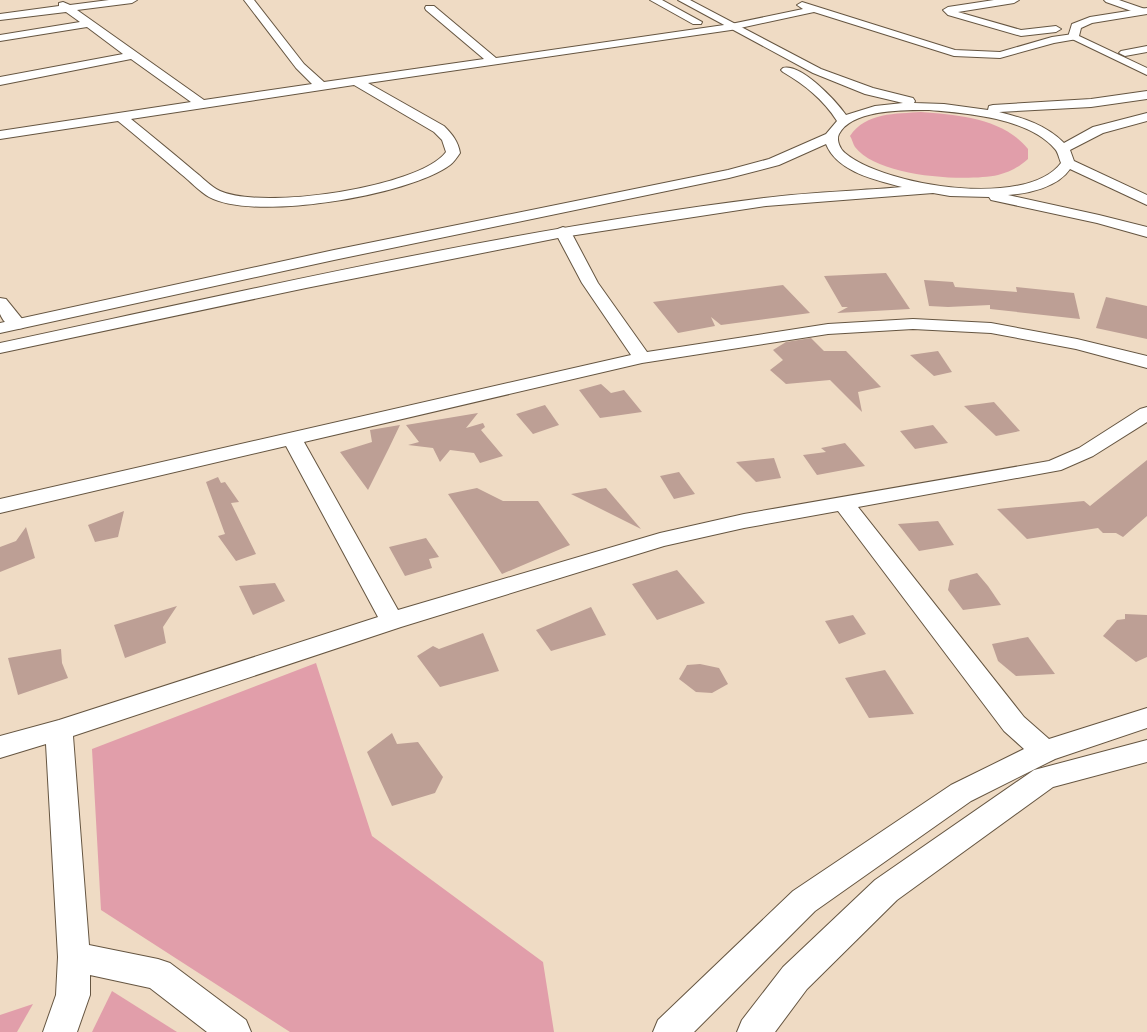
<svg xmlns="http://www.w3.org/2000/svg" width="1147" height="1032" viewBox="0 0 1147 1032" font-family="Inter,sans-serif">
<rect width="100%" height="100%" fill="#efdbc4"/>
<!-- green -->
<g fill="#e19eaa">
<path d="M 921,112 C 958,115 1003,118 1028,149 L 1028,159 C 1019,167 1010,172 998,175 C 964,182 878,177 855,147 C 853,144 852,139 850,136 C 866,112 896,114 921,112 Z"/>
<path d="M 316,663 L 372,836 L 543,962 L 554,1032 L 290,1032 L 101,910 L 92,749 Z"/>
<path d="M 112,991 L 177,1032 L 92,1032 Z"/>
<path d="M 33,1004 L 17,1032 L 0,1032 L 0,1015 Z"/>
</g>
<!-- building -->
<g fill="#bd9f95">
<path d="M 886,273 L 910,309 L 837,313 L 848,307 L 842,307 L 824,276 Z"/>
<path d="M 924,280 L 953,282 L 955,287 L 1017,292 L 1016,287 L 1074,293 L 1080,319 L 990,309 L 990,305 L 948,307 L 929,306 Z"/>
<path d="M 783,285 L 810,313 L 721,325 L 711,317 L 715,326 L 678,333 L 653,302 Z"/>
<path d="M 1106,297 L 1147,306 L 1147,339 L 1096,328 Z"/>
<path d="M 811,338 L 824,351 L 846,351 L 881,387 L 858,392 L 862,412 L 830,380 L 786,384 L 770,370 L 783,360 L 773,350 L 786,342 Z"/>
<path d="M 938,351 L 952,372 L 934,376 L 910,355 Z"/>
<path d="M 601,384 L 611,393 L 624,390 L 642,412 L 600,418 L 579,390 Z"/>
<path d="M 994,402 L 1020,431 L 996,436 L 964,406 Z"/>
<path d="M 545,405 L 559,425 L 533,434 L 516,414 Z"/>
<path d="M 478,413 L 466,428 L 483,423 L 485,427 L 481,430 L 503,456 L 480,463 L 474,453 L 450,450 L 440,462 L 433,448 L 408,445 L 419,442 L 406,425 Z"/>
<path d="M 400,425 L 389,448 L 368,490 L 340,452 L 372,442 L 370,430 Z"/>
<path d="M 933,425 L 948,443 L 915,449 L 900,431 Z"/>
<path d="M 845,443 L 865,466 L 817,475 L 803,455 L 826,452 L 821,448 Z"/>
<path d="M 774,458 L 781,478 L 756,482 L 736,462 Z"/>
<path d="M 1147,460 L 1147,516 L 1123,537 L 1116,533 L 1103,533 L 1098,528 L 1027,539 L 997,509 L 1084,501 L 1090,506 Z"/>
<path d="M 679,472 L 695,494 L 674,499 L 660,476 Z"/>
<path d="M 218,477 L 221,483 L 225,482 L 239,502 L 231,503 L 256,554 L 236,561 L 218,536 L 225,534 L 206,482 Z"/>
<path d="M 477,488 L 503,501 L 538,501 L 570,545 L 502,574 L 448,494 Z"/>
<path d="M 606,488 L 641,529 L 571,494 Z"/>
<path d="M 124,511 L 118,537 L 95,542 L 88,525 Z"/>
<path d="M 938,521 L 954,545 L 919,551 L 898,524 Z"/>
<path d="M 26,527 L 35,558 L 0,572 L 0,547 L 16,541 Z"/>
<path d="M 426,538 L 439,557 L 429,559 L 432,568 L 405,576 L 389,547 Z"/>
<path d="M 677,570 L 705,603 L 657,620 L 632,584 Z"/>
<path d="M 977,573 L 988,586 L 1001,605 L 963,610 L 948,590 L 950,580 Z"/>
<path d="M 275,583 L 285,601 L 253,615 L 239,586 Z"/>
<path d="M 177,606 L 163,627 L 166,643 L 125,658 L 114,625 Z"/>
<path d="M 591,607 L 606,635 L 551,651 L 536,630 Z"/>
<path d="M 1125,614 L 1147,615 L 1147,657 L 1136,662 L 1103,636 L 1117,620 L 1125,619 Z"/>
<path d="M 853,615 L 866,634 L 839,644 L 825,621 Z"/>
<path d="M 483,633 L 499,671 L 440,687 L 417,656 L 433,646 L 439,649 Z"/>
<path d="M 1028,637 L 1055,674 L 1016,676 L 998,661 L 992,644 Z"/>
<path d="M 61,649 L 62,663 L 68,678 L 18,695 L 8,658 Z"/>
<path d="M 700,664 L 719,668 L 728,684 L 712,693 L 696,692 L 679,679 L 687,665 Z"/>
<path d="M 885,670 L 914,714 L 869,718 L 845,678 Z"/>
<path d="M 392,733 L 397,744 L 418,742 L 443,777 L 435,793 L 392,806 L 367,752 Z"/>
</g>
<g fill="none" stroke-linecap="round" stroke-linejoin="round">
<defs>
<g id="minor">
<path d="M 109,0 L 137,0 L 132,3 L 77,10 L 204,100 L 312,84 L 296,68 L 244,0 L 254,0 L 304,64 L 324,82 L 484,59 L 426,10 L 425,8 L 426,6 L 434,6 L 496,58 L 731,24 L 803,9 L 797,5 L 802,2 L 955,50 L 1000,52 L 1052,37 L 1073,34 L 1078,37 L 1077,39 L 1054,43 L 1000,58 L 954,56 L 814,12 L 731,30 L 368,83 L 444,126 C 452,134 458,141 460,153 C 457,157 454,162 450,165 C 410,195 254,222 209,197 C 199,191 190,181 181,174 C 160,156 139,138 118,121 L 0,139 L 0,131 L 191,102 L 131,59 L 0,85 L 0,77 L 123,54 L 87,27 L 0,41 L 0,35 L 80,22 L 66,12 L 0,20 L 0,14 L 59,6 L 59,3 L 63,2 L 70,5 ZM 354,85 L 434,132 L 442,140 L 446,152 C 419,188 261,210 220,191 C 211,187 202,177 194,171 C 173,153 152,136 131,119 Z"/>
<path d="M 994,0 L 1019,0 L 1014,3 L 958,12 L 1021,30 L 1056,26 L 1061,29 L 1056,32 L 1021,36 L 948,15 L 943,10 L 948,7 Z"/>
<path d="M 1104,0 L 1119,0 L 1145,9 L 1146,11 L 1141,14 L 1137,13 L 1106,2 Z"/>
<path d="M 1147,46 L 1147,52 L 1125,56 L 1119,53 L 1121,51 Z"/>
<path d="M 563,227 L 568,229 L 571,232 L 598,283 L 647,352 L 828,324 L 913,319 L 991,323 L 1077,339 L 1147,356 L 1147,368 L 1076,349 L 991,333 L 913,329 L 828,334 L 642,363 L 304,442 L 398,610 L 660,533 L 744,514 L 1049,461 L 1079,448 L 1140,409 L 1147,407 L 1147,422 L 1093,456 L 1061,470 L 858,507 L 1024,717 L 1049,739 L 1147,708 L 1147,728 L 1055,759 L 971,801 L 815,911 L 694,1032 L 653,1032 L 658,1020 L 793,891 L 951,785 L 1024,749 L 1004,731 L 838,511 L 744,528 L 664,546 L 401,627 L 73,736 L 89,945 L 158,959 L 170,963 L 246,1020 L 251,1032 L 207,1032 L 150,988 L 90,975 L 90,995 L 77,1032 L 43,1032 L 56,995 L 58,957 L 46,744 L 0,758 L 0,736 L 59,720 L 378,617 L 286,446 L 0,513 L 0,499 L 631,355 L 582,283 L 555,232 L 558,229 Z"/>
<path d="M 1147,740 L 1147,762 L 1053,787 L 897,900 L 807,989 L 775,1032 L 737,1032 L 742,1020 L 783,967 L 875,880 L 1034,770 Z"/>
</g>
<g id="tertiary">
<path d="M 1147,8 L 1147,14 L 1092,23 L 1081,28 L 1079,36 L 1147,68 L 1147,75 L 1068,37 L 1072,24 L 1090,17 Z"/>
<path d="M 0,298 L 6,299 L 23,320 L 26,324 L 23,328 C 13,330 4,324 0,314 C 0,310 0,303 0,298 Z"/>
</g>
<g id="primary">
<path d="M 650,0 L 662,0 L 702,22 L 701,24 L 693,24 Z"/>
<path d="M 678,0 L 690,0 L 821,69 L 873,88 L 913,98 L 915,101 L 914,103 L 944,104 L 988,110 L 989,106 L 993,105 L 1091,99 L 1147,91 L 1147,99 L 1091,107 L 999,112 C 1023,118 1046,125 1064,143 L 1093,127 L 1147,113 L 1147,121 L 1103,133 L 1070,150 L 1074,161 L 1147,195 L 1147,205 L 1070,169 C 1058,187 1028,194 1008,195 L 1099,215 L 1147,227 L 1147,237 L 1097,223 L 991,200 L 989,197 L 950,196 L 933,193 L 766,206 L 563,237 L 306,288 L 0,353 L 0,343 C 253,289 507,230 764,198 C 810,192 856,191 902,187 C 876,180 837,172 826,144 L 779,165 L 729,178 L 334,260 L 0,333 L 0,323 L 334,250 L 728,170 L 769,159 L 826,134 L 837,121 C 823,99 805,85 783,72 L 781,70 L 783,68 C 801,63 836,101 846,115 L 875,106 L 903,103 L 865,94 L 813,73 ZM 929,110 C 966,113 1029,118 1055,149 C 1058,152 1059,158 1061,163 C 1027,209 884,186 845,153 C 840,149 836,140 839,134 C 852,109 905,110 929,110 Z"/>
</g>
</defs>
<!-- minor casing -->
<use href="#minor" stroke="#655541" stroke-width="2"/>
<!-- tertiary casing -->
<use href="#tertiary" stroke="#655541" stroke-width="2"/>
<!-- primary casing -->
<use href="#primary" stroke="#655541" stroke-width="2"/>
<!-- minor -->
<use href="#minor" fill="#fff" fill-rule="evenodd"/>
<!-- tertiary -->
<use href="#tertiary" fill="#fff" fill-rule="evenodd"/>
<!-- primary -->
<use href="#primary" fill="#fff" fill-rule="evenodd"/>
</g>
</svg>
